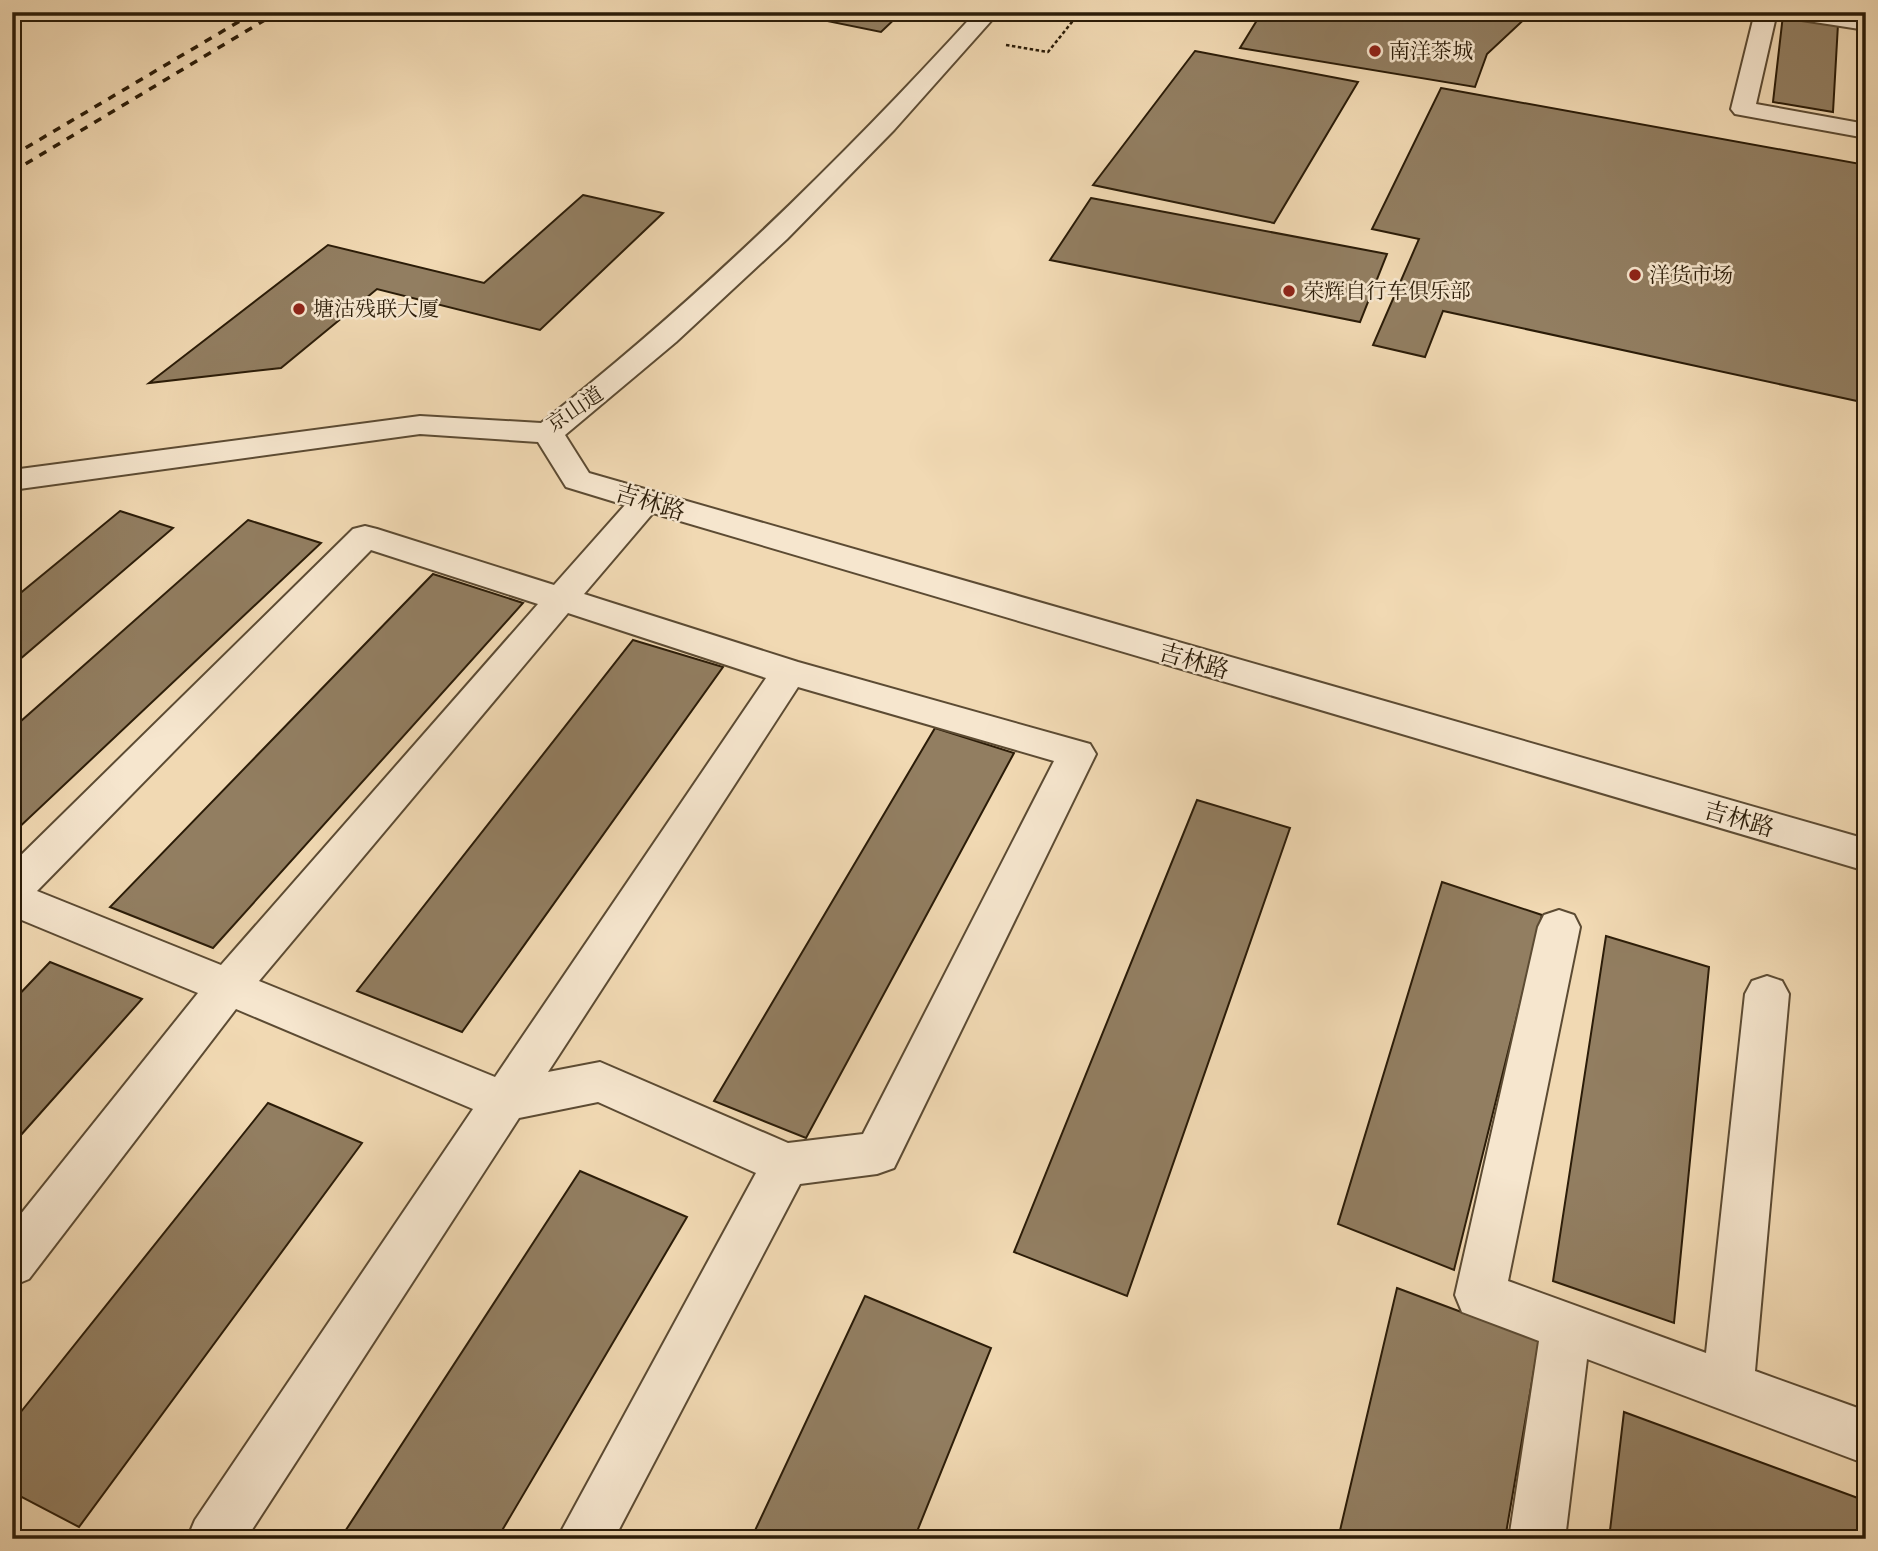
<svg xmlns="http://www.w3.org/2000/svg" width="1878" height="1551" viewBox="0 0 1878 1551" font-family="'IM FELL Great Primer','Noto Serif SC',serif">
<rect width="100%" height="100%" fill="#f1d9b3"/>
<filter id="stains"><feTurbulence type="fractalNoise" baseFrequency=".00286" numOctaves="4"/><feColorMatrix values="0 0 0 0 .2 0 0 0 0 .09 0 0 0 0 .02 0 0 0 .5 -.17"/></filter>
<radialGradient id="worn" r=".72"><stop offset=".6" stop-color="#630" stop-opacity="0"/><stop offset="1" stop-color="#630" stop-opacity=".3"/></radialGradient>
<!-- building -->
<g fill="#927e61" stroke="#2b1c08" stroke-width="2">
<path d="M 837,12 L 902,12 L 881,32 L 827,21 Z"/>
<path d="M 1262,12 L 1532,12 L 1487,54 L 1475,87 L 1240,48 Z"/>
<path d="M 1783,15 L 1838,24 L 1833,112 L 1773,102 Z"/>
<path d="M 1195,51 L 1358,82 L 1274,223 L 1093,185 Z"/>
<path d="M 1441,88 L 1866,165 L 1866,403 L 1443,311 L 1425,357 L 1373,345 L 1419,239 L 1372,229 Z"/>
<path d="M 583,195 L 663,213 L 540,330 L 377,289 L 281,368 L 149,383 L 328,245 L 484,283 Z"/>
<path d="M 1091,198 L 1387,254 L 1360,322 L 1050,260 Z"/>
<path d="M 120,511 L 173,528 L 12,666 L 12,600 Z"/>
<path d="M 248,520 L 321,543 L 12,834 L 12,729 Z"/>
<path d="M 433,574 L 523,603 L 213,948 L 110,907 Z"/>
<path d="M 633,640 L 723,667 L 462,1032 L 357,991 Z"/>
<path d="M 935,728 L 1014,753 L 806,1138 L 714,1101 Z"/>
<path d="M 1197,800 L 1290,828 L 1127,1296 L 1014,1252 Z"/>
<path d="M 1442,882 L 1542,915 L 1454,1270 L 1338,1224 Z"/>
<path d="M 1606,936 L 1709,967 L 1674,1323 L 1553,1281 Z"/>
<path d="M 50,962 L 142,999 L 12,1145 L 12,1002 Z"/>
<path d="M 268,1103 L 362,1143 L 79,1527 L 12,1492 L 12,1423 Z"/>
<path d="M 580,1171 L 687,1217 L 497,1539 L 340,1539 Z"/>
<path d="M 1397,1288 L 1539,1341 L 1505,1539 L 1338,1539 Z"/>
<path d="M 865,1296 L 991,1348 L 914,1539 L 751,1539 Z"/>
<path d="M 1624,1412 L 1866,1501 L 1866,1539 L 1609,1539 Z"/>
</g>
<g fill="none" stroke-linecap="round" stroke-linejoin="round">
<defs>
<g id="minor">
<path d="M 976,12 L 999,12 L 894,130 L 787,239 L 676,342 L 565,435 L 589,473 L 1866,839 L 1866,871 L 653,513 L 584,594 L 798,662 L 1090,744 L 1096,754 L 894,1168 L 877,1174 L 800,1184 L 614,1539 L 557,1539 L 756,1173 L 598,1102 L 519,1118 L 246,1539 L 187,1539 L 195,1520 L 473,1109 L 236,1009 L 29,1279 L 12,1286 L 12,1225 L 198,993 L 12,916 L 12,864 L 353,529 L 365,526 L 377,529 L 554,585 L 625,505 L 566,487 L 538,442 L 420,434 L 12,490 L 12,470 L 420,416 L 541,423 C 699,299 841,160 976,12 ZM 371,550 L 538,604 L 221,965 L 37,891 ZM 568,613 L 766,678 L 495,1077 L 259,981 ZM 798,687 L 1054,761 L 863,1134 L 788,1143 L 600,1062 L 548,1072 Z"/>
<path d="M 1755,12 L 1777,12 L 1756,104 L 1866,124 L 1866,138 L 1735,114 L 1731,109 Z"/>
<path d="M 1784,12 L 1839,12 L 1866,16 L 1866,30 L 1795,19 Z"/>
<path d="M 1559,910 L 1574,915 L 1580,927 L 1508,1281 L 1706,1353 L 1745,994 L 1752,981 L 1767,976 L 1782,981 L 1789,994 L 1755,1371 L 1866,1411 L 1866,1464 L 1587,1359 L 1565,1539 L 1509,1539 L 1539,1341 L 1462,1312 L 1455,1295 L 1538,927 L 1544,915 Z"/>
</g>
</defs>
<!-- minor casing -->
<use href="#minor" stroke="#5c4b33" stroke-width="4"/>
<!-- path -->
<path stroke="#2b1c08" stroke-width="2.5" stroke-dasharray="3.5 2.5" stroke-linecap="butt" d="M 1006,45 L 1048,52 L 1080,12"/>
<!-- minor -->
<use href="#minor" fill="#f6e6ce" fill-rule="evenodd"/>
<!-- rail -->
<g stroke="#2b1c08" stroke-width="3.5" stroke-dasharray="8 8" stroke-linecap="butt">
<path d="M 12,156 L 255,12"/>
<path d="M 12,172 L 278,12"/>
</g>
</g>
<!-- markers -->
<g fill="#8f2418" stroke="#f6e6ce" stroke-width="2.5">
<circle cx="1375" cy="51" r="7"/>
<circle cx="1635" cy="275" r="7"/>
<circle cx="1289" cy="291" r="7"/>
<circle cx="299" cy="309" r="7"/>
</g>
<g text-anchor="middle" stroke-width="5" stroke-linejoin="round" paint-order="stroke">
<!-- far-poi labels -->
<g font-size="21" fill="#2b1c08" stroke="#f6e6ce" text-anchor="start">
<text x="1389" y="58">南洋茶城</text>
<text x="1649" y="282">洋货市场</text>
<text x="1303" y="298">荣辉自行车俱乐部</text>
<text x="313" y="316">塘沽残联大厦</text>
</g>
<!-- far-street labels -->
<g font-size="21" fill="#2b1c08" stroke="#f6e6ce">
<text transform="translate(575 409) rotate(-34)" y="7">京山道</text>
</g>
<!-- street labels -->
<g font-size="24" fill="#2b1c08" stroke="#f6e6ce">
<text transform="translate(650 502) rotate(17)" y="8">吉林路</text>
<text transform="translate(1194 661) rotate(16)" y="8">吉林路</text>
<text transform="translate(1739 819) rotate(16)" y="8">吉林路</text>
</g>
</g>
<!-- margin -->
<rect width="1878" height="1551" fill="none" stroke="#f1d9b3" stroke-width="42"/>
<rect x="14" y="14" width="1850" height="1523" fill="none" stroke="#2b1c08" stroke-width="3.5"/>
<rect x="21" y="21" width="1836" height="1509" fill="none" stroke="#2b1c08" stroke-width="2"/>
<rect width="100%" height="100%" filter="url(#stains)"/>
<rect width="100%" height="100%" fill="url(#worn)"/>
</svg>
